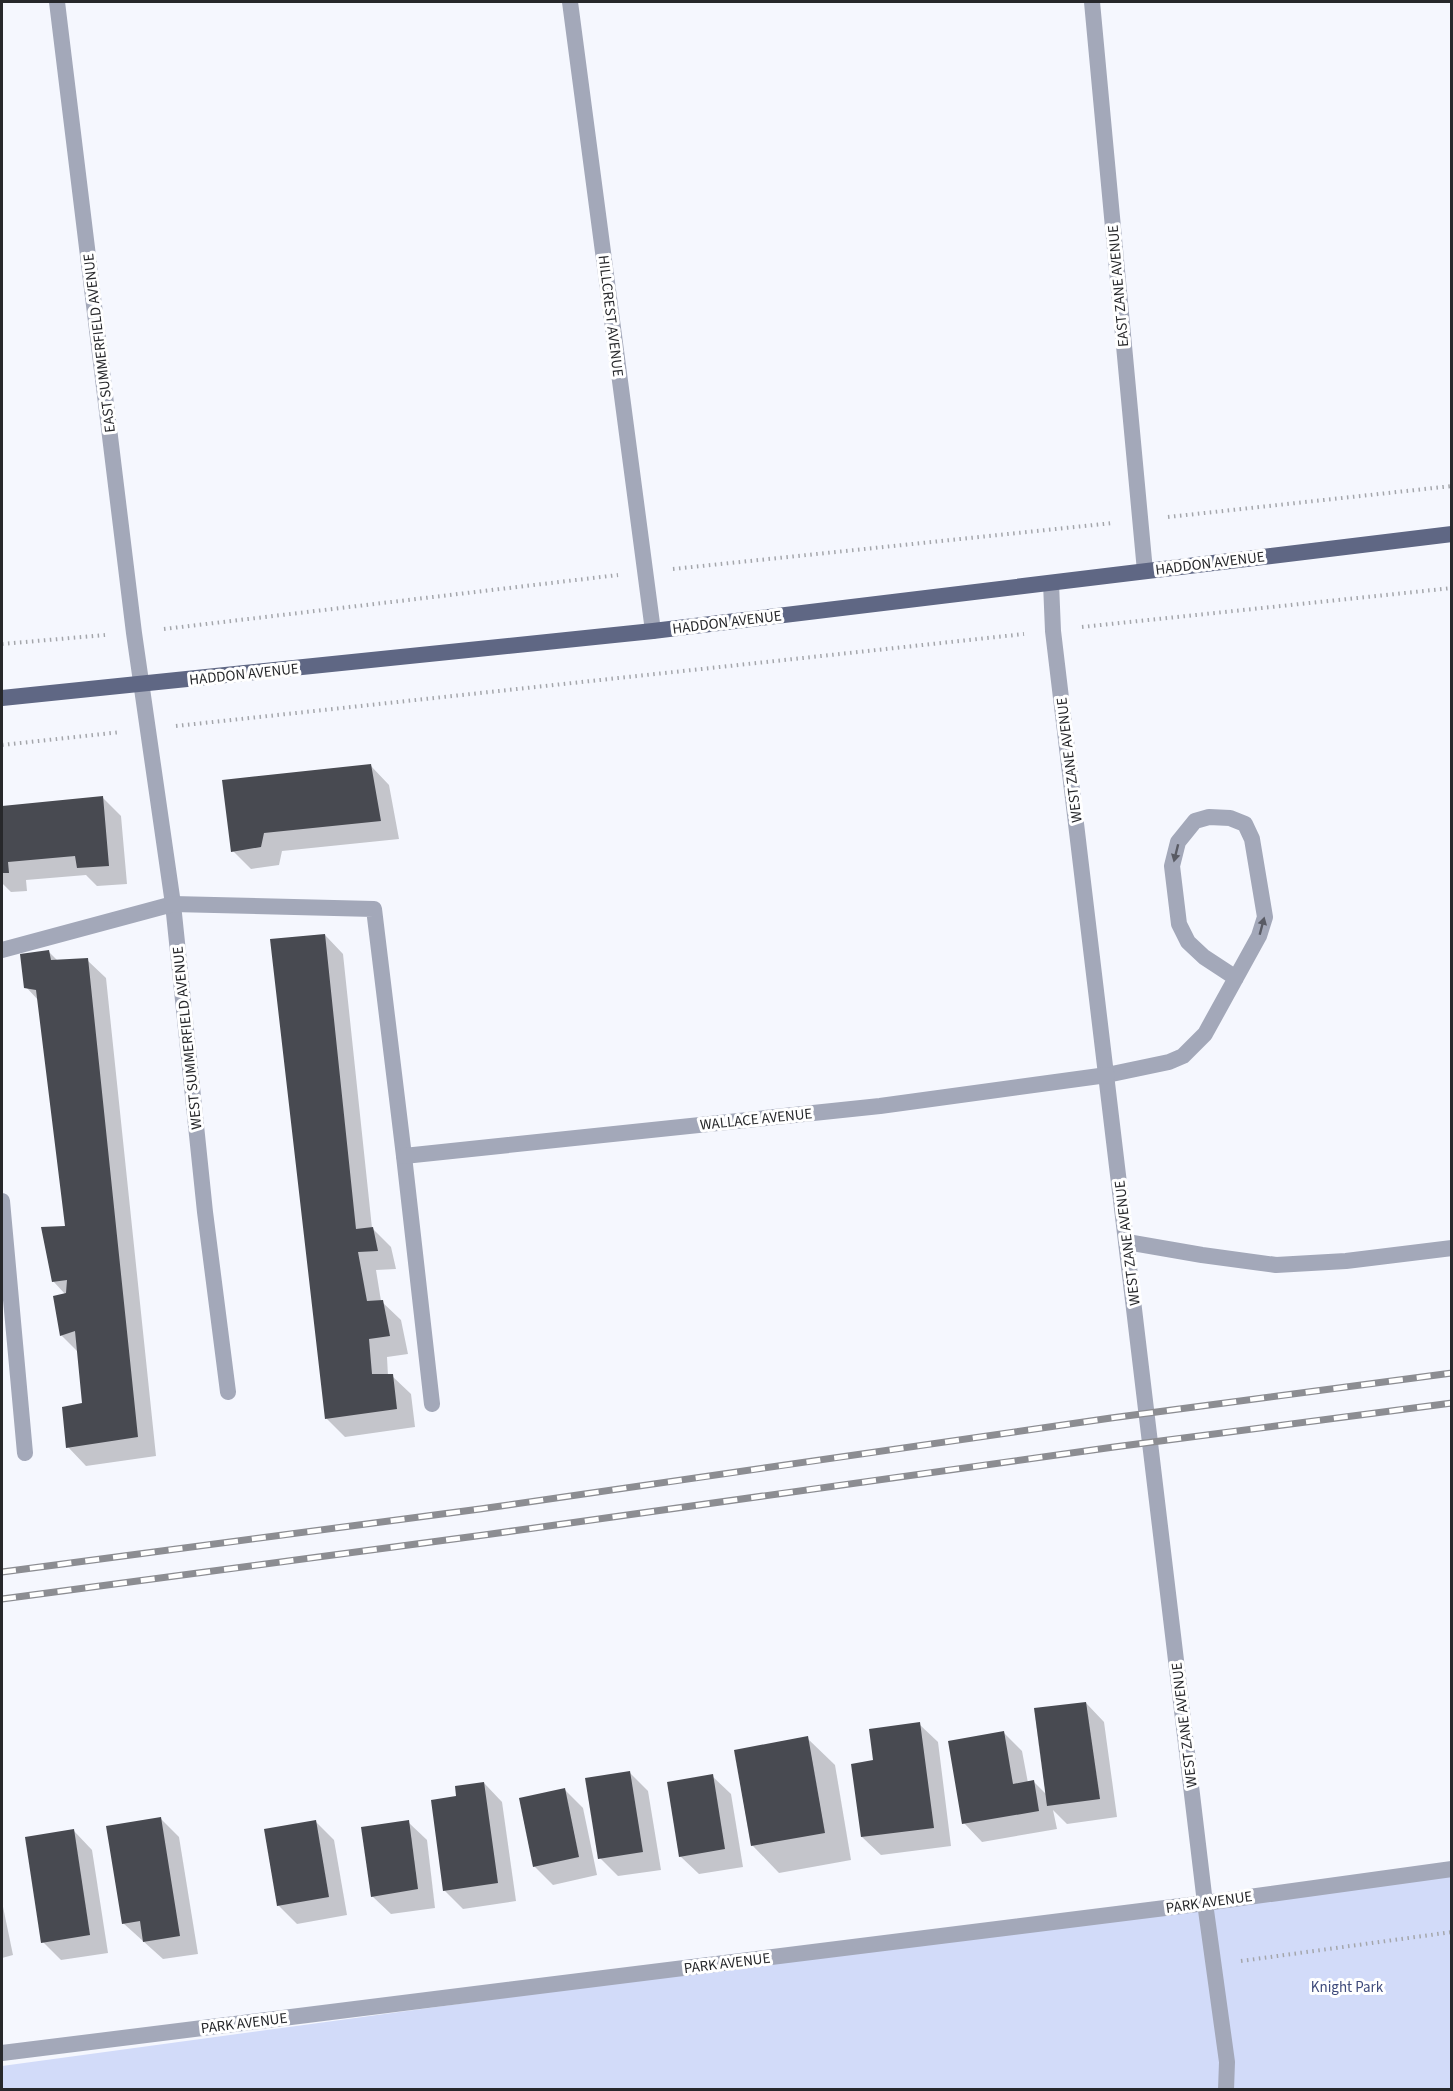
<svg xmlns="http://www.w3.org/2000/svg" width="1453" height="2091" viewBox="0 0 1453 2091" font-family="'Source Sans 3',sans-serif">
<rect width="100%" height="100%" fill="#f5f7fe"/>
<!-- green -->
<path fill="#d2dbf9" d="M 1451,1869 L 1451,2089 L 2,2090 L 2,2066 Z"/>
<!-- shadow -->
<g fill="#0003">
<path d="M 371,766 L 389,785 L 399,839 L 282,851 L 279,865 L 251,869 L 233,851 Z"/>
<path d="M 102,797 L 121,816 L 127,884 L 97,886 L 86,875 L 26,880 L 27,891 L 11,892 L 2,883 L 2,808 Z"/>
<path d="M 325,935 L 343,954 L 372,1228 L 391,1247 L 396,1269 L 376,1270 L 381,1301 L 401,1320 L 408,1354 L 387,1357 L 388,1376 L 392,1376 L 411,1394 L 415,1427 L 345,1437 L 327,1419 L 272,941 Z"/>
<path d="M 49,952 L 58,961 L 87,960 L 106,978 L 156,1456 L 86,1466 L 68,1447 L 83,1404 L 79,1353 L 61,1335 L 66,1295 L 53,1281 L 67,1227 L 39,1001 L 26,987 Z"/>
<path d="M 1086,1703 L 1104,1722 L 1117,1817 L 1067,1824 L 1053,1810 L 1057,1829 L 982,1842 L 964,1823 L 1004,1733 L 1022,1751 L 1028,1783 L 1033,1781 L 1048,1796 Z"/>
<path d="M 919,1724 L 938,1742 L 951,1846 L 881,1855 L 862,1837 L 875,1761 Z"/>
<path d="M 807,1738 L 835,1765 L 851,1860 L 779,1873 L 752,1845 Z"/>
<path d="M 630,1773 L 648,1791 L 661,1870 L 618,1876 L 600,1858 Z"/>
<path d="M 712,1776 L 731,1794 L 743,1867 L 699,1874 L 680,1856 Z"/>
<path d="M 484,1783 L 502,1802 L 516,1901 L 463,1909 L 444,1890 L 458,1798 Z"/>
<path d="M 565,1790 L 583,1808 L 597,1875 L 553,1885 L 534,1866 Z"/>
<path d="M 161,1819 L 179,1837 L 198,1954 L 163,1959 L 123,1923 Z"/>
<path d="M 316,1822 L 334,1840 L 347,1915 L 297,1924 L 278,1905 Z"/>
<path d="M 408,1822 L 427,1840 L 435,1908 L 391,1914 L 372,1896 Z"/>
<path d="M 74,1831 L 92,1850 L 108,1953 L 61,1960 L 43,1942 Z"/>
<path d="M 2,1902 L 13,1955 L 2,1958 Z"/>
</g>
<!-- building -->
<g fill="#484a51">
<path d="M 371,764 L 381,821 L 264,833 L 261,847 L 231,852 L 222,780 Z"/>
<path d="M 103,796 L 109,866 L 77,868 L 75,856 L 8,862 L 9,873 L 2,873 L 2,806 Z"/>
<path d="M 325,934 L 356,1229 L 373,1227 L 378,1251 L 358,1252 L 367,1301 L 383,1300 L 390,1336 L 369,1339 L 372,1374 L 393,1374 L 397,1409 L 325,1419 L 270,939 Z"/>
<path d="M 49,950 L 51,960 L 88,958 L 138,1437 L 66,1448 L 62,1407 L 82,1403 L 75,1331 L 60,1336 L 53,1296 L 66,1293 L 67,1280 L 52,1282 L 41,1227 L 65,1226 L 36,990 L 24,988 L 20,954 Z"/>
<path d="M 1086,1702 L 1100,1799 L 1047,1806 L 1034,1708 Z"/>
<path d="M 920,1722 L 934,1828 L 861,1837 L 851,1764 L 873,1760 L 869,1729 Z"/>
<path d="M 1004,1731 L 1013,1784 L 1034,1780 L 1039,1811 L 962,1824 L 948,1741 Z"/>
<path d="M 808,1736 L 825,1833 L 751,1846 L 734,1750 Z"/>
<path d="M 630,1771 L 643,1852 L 598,1859 L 585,1778 Z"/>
<path d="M 713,1774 L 725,1849 L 679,1857 L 667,1782 Z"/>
<path d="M 484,1782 L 498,1883 L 443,1891 L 431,1800 L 456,1796 L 455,1786 Z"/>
<path d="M 565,1788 L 579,1857 L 533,1867 L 519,1798 Z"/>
<path d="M 161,1817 L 180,1936 L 143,1942 L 140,1921 L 122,1924 L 106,1826 Z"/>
<path d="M 316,1820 L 329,1897 L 277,1906 L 264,1829 Z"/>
<path d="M 409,1820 L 418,1889 L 371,1897 L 361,1827 Z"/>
<path d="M 74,1829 L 90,1935 L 41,1943 L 25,1837 Z"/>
</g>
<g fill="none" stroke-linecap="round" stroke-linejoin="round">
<!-- path -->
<g stroke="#a4a6ab" stroke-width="4" stroke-dasharray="1.5 4.5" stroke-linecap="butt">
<path d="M 1168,517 L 1452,486"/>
<path d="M 673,569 L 1113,523"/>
<path d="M 1082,627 L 1452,588"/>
<path d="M 164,629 L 618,575"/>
<path d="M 2,644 L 105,635"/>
<path d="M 176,726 L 1024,634"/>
<path d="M 2,745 L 121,732"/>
<path d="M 1241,1961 L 1452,1932"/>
</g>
<!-- service -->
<g stroke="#a3a8b9" stroke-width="16">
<path d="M 1107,1075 L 1169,1062 L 1183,1056 L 1205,1034 L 1259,936 L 1265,917 L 1252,839 L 1245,824 L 1230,818 L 1209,817 L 1195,821 L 1178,842 L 1172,866 L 1179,924 L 1188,942 L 1204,957 L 1236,978"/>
<path d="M 1127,1242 L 1202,1255 L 1276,1265 L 1346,1261 L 1452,1248"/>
<path d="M 1205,1903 L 1227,2062 L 1226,2090"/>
</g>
<!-- minor -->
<g stroke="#a3a8b9" stroke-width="16">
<path d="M 57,2 L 134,633 L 173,904 L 205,1212 L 228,1392"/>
<path d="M 570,2 L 653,631"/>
<path d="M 1092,2 L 1145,571"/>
<path d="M 1051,583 L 1053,631 L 1205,1903"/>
<path d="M 2,950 L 173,904 L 374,909 L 404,1156 L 432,1404"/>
<path d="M 404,1156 L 880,1106 L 1107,1075"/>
<path d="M 2,1201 L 25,1453"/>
<path d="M 2,2053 L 1205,1903 L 1452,1869"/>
</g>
<!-- primary -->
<path stroke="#5f6784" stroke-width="16" d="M 2,698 L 653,631 L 1452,534"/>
<defs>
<g id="rail">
<path d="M 2,1572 L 480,1509 L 1111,1418 L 1452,1373"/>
<path d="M 2,1599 L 484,1535 L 1114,1447 L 1452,1403"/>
</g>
</defs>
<!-- rail casing -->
<use href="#rail" stroke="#8c8d92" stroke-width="7"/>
<!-- rail -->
<use href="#rail" stroke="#fff" stroke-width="4.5" stroke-dasharray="14" stroke-linecap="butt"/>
</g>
<!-- one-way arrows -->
<defs><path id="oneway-solid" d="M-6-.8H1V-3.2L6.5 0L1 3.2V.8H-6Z" transform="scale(1.5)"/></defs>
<g fill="#595b64">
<use href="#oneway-solid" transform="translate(1176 853) rotate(104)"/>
<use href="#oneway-solid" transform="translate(1262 926) rotate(-75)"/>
</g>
<g text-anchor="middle" stroke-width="6" stroke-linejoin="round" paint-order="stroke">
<!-- street labels -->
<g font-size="15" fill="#27282b" stroke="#fff">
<text transform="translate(1118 286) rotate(-95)" y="5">EAST ZANE AVENUE</text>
<text transform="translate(611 316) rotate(83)" y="5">HILLCREST AVENUE</text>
<text transform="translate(99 343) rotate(-97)" y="5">EAST SUMMERFIELD AVENUE</text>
<text transform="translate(1210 563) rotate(-7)" y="5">HADDON AVENUE</text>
<text transform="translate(727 622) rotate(-7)" y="5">HADDON AVENUE</text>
<text transform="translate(244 674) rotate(-6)" y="5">HADDON AVENUE</text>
<text transform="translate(1069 760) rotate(-97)" y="5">WEST ZANE AVENUE</text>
<text transform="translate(187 1038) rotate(-96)" y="5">WEST SUMMERFIELD AVENUE</text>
<text transform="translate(756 1119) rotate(-6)" y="5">WALLACE AVENUE</text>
<text transform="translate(1127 1243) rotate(-97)" y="5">WEST ZANE AVENUE</text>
<text transform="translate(1184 1725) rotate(-97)" y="5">WEST ZANE AVENUE</text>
<text transform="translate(1209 1902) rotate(-8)" y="5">PARK AVENUE</text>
<text transform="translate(727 1963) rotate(-7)" y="5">PARK AVENUE</text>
<text transform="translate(244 2023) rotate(-7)" y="5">PARK AVENUE</text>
</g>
<!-- park labels -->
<g font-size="15" fill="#3d497a" stroke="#fff">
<text x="1347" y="1992">Knight Park</text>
</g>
</g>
<!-- border -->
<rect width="1453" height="2091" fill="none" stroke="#27282b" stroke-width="6"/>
</svg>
